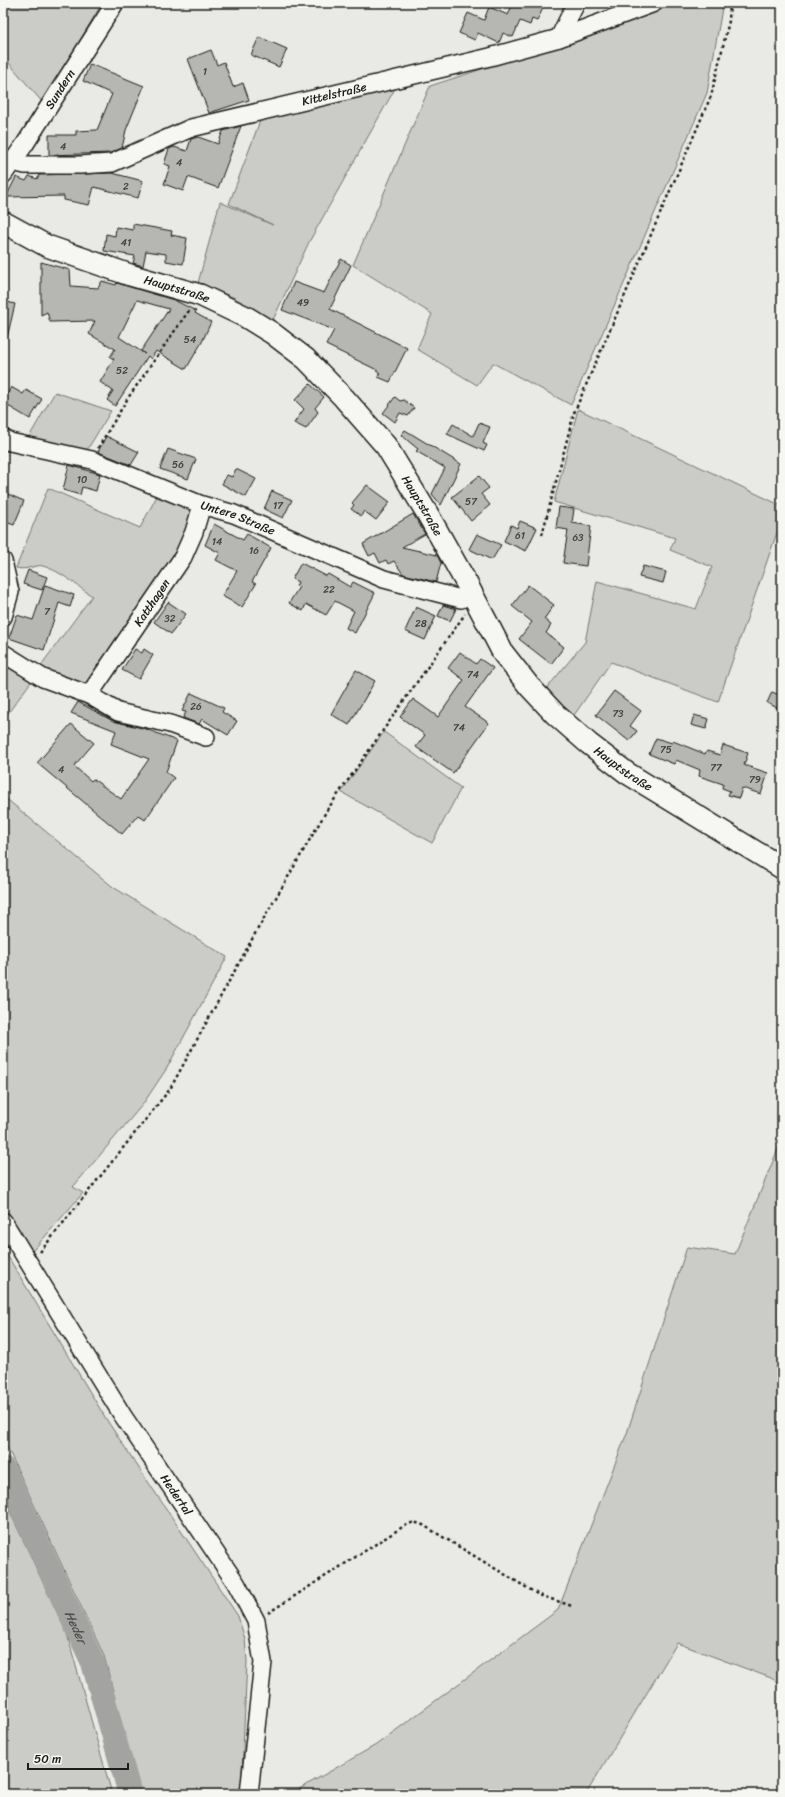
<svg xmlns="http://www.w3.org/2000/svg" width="785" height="1797" viewBox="0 0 785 1797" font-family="Sriracha,sans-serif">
<rect width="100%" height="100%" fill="#e9e9e5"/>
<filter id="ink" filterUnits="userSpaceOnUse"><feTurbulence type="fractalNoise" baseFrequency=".025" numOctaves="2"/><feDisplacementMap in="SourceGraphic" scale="8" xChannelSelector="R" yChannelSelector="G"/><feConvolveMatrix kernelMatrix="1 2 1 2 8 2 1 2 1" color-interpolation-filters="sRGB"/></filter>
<g filter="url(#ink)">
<!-- green -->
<g fill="#cbcbc7" stroke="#747472">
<path d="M 3,3 L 102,3 L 43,103 L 3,56 Z"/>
<path d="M 664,3 L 723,3 L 707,93 L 571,405 L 493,363 L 477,385 L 417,349 L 432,314 L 353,265 L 430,86 L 565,42 Z"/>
<path d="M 397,85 L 309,242 L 272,322 L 235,298 L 198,283 L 220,202 L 273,225 L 229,204 L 261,118 Z"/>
<path d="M 55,392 L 111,411 L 87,450 L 29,437 Z"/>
<path d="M 578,409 L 782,506 L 782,518 L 718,702 L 611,662 L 572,718 L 547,688 L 585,642 L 597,581 L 696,609 L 712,567 L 670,550 L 675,538 L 554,502 Z"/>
<path d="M 48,488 L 140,528 L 158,494 L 191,511 L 193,520 L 176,559 L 87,685 L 71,683 L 39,668 L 92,596 C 77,586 61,571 43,566 C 36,564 27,571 16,568 Z"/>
<path d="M 3,661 L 33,679 L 3,720 Z"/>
<path d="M 384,732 L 461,788 L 432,843 L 341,792 Z"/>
<path d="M 3,796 L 113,887 L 227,957 L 167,1068 L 143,1104 L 73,1187 L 83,1193 L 29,1255 L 3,1209 Z"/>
<path d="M 782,1139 L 782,1685 L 771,1678 L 677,1643 L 586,1794 L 297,1794 L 294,1792 L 376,1745 L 558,1610 L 627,1433 L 687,1247 L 735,1254 Z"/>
<path d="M 7,1255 L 108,1422 L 238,1616 L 245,1639 L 247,1661 L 241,1794 L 140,1794 L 104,1656 L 3,1438 L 3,1257 Z"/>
<path d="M 3,1497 L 67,1634 L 112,1794 L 3,1794 Z"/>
</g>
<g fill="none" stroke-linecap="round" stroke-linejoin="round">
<!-- river -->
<path stroke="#a3a3a1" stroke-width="24" id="s1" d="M 3,1468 L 93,1663 L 130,1794"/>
</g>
<!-- building -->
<g fill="#b6b6b3" stroke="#1c1c1c" fill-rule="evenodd">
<path d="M 513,3 L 539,3 L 538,6 L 543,8 L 537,21 L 532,19 L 530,25 L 520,21 L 513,37 L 503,33 L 499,43 L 478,33 L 475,40 L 459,33 L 468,13 L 484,20 L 489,7 L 508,15 Z"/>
<path d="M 259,37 L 287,49 L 279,67 L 251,55 Z"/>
<path d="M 211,50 L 217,65 L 224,62 L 233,87 L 243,83 L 249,100 L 209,113 L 188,59 Z"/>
<path d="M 90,64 L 144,86 L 126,130 L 122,148 L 110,153 L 49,155 L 49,135 L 76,135 L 76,131 L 97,130 L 112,94 L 83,81 Z"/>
<path d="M 241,126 L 218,188 L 188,177 L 183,191 L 164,184 L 170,166 L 164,164 L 169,149 L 174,147 L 187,151 L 191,139 L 198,137 L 218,144 L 223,131 Z"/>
<path d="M 112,173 L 143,181 L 138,198 L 94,187 L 89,205 L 64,200 L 64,196 L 6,197 L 16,177 L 26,181 L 29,176 L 37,179 L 39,175 Z"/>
<path d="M 133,224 L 172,231 L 171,235 L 187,238 L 183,264 L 166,261 L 166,254 L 146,251 L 143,266 L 133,263 L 135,256 L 104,251 L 106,234 L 115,236 L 116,227 L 133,230 Z"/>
<path d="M 341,259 L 351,265 L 330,309 L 407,348 L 390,382 L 378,377 L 380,373 L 375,369 L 326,345 L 334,330 L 282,310 L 294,282 L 324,293 Z"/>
<path d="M 41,262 L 70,270 L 71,286 L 98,288 L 102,281 L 116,285 L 117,283 L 174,300 L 196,311 L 195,313 L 211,322 L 202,342 L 186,369 L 156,351 L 151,359 L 148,356 L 115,406 L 107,400 L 113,391 L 100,382 L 114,359 L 110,357 L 115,349 L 89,334 L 95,321 L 50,322 L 47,312 L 41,315 ZM 137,300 L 169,309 L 141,351 L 145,354 L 119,337 Z"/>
<path d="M 3,301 L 15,304 L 7,338 L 3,338 Z"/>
<path d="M 310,384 L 324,397 L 315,408 L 318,412 L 306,429 L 294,423 L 304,409 L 295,400 Z"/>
<path d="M 11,387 L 23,394 L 26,390 L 42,399 L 30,419 L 3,403 Z"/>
<path d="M 395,397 L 400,401 L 404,400 L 414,408 L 408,416 L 400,413 L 395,422 L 383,413 Z"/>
<path d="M 479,423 L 490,427 L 483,443 L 487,445 L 484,451 L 447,434 L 453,424 L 473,436 Z"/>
<path d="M 405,430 L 461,464 L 441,505 L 432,494 L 445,468 L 416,451 L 418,449 L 401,435 Z"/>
<path d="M 106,436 L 139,452 L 131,465 L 98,452 Z"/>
<path d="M 168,449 L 196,459 L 188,479 L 160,469 Z"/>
<path d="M 69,465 L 100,474 L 96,491 L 82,487 L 80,495 L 63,490 Z"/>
<path d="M 236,469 L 256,479 L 246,497 L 222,484 L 227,475 L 232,477 Z"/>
<path d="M 479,476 L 489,488 L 481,494 L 490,505 L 471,521 L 452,497 Z"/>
<path d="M 367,485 L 390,502 L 376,520 L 364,511 L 361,516 L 351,509 L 354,505 L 352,503 Z"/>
<path d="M 272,491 L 292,500 L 283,518 L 264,509 Z"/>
<path d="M 3,492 L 24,501 L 14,525 L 3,521 Z"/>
<path d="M 559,507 L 574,509 L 572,523 L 591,526 L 586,566 L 563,563 L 568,530 L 556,528 Z"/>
<path d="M 413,514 L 425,534 L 402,547 L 437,555 L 441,563 L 436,582 L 403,574 L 394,561 L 388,564 L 386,560 L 380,563 L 375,553 L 369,556 L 363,544 Z"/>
<path d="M 520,521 L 537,528 L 526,551 L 504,541 L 511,525 L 517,528 Z"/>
<path d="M 214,524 L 243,540 L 247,534 L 271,548 L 252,582 L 256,584 L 242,607 L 222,596 L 237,571 L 216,560 L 220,553 L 205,545 Z"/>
<path d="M 477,534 L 501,545 L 492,560 L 469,549 Z"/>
<path d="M 301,563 L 326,576 L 328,574 L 350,587 L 353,582 L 375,593 L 355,633 L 346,628 L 354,611 L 335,601 L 326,615 L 306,604 L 303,611 L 289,603 L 299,587 L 296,586 L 298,582 L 292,579 Z"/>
<path d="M 643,566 L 666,572 L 663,583 L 639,577 Z"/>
<path d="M 28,570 L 47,577 L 42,590 L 23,584 Z"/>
<path d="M 45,585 L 74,595 L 70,607 L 59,603 L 44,650 L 9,638 L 17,615 L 33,620 Z"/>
<path d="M 528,585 L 554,605 L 544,619 L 551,625 L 546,633 L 564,647 L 551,664 L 519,639 L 532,622 L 512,606 Z"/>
<path d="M 168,602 L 186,614 L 171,634 L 154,622 Z"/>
<path d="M 443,605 L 456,609 L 450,621 L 438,616 Z"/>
<path d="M 416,607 L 436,616 L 425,640 L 405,631 Z"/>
<path d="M 135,649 L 142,653 L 144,649 L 153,655 L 139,679 L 122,670 Z"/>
<path d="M 460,652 L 476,664 L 480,659 L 493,668 L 465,707 L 489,723 L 453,773 L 416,747 L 425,735 L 400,717 L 413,699 L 438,717 L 464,680 L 448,668 Z"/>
<path d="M 356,670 L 375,681 L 349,725 L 331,714 Z"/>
<path d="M 614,691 L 641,711 L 630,726 L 637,731 L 629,741 L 596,715 Z"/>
<path d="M 772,692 L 782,696 L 782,710 L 767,703 Z"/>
<path d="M 191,693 L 224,708 L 222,712 L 237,721 L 228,735 L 202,719 L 199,724 L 183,718 L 186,712 L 182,711 Z"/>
<path d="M 78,702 L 113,721 L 146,729 L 177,741 L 166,772 L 174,778 L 145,820 L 138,815 L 122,834 L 37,763 L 71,724 L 94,743 L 74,766 L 91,781 L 93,779 L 121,799 L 149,759 L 111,744 L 116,731 L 71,713 Z"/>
<path d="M 694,715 L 709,719 L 706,729 L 691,725 Z"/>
<path d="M 656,738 L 672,743 L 673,741 L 705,754 L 707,751 L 720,755 L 723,745 L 748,753 L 744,765 L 768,773 L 761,794 L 742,788 L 739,798 L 728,795 L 730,791 L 722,788 L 723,784 L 699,776 L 700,770 L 676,760 L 674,764 L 649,754 Z"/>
</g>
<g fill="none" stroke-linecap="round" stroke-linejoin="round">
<defs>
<g id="minor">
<path d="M 559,38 L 576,3"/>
<path id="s2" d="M 12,162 L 25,165 L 80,165 L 112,163 L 191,128 L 490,57 L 559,38 L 654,3"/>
<path id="s3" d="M 3,175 L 25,144 L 115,3"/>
<path id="s4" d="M 3,438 L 10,442 L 92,460 L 202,505 L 234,514 L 384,579 L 461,599 L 471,595"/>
<path d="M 3,561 L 10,592 L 3,617"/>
<path id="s5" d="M 3,653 L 43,678 L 89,695 L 183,557 L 194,532 L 202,505"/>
<path d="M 89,695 L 118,712 L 170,724 L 206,737"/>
<path id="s6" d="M 3,1221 L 123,1416 L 236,1583 L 256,1621 L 263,1662 L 249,1794"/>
</g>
<g id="major">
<path id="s7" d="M 3,222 L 47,246 L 130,275 L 200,295 L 246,317 L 272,333 L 306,359 L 344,398 L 386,446 L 427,513 L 467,584 L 503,653 L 529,686 L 555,714 L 588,743 L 627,773 L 782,868"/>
</g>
</defs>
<!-- minor casing -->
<use href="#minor" stroke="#1c1c1c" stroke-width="20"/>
<!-- major casing -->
<use href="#major" stroke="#1c1c1c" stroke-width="24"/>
<!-- path -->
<g stroke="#1c1c1c" stroke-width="2.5" stroke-dasharray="3 3" stroke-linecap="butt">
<path d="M 98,448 L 128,398 L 190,309"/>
<path d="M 542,535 L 574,413 L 711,96 L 729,21 L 730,3"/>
<path d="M 40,1252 L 170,1089 L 256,932 L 327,810 L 465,614"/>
<path d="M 268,1613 L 404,1526 L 414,1522 L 423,1525 L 539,1595 L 572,1606"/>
</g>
<!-- minor -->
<use href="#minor" stroke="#f6f6f2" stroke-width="17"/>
<!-- major -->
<use href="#major" stroke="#f6f6f2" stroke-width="21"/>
</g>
</g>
<g text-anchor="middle" stroke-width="3.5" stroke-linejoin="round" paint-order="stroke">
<!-- number labels -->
<g font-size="10" fill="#424242">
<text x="205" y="75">1</text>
<text x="63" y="150">4</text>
<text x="179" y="166">4</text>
<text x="126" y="190">2</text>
<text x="126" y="246">41</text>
<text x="303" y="306">49</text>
<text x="190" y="343">54</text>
<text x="122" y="374">52</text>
<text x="178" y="468">56</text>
<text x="82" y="483">10</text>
<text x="471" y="505">57</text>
<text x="278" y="509">17</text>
<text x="520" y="539">61</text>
<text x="578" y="541">63</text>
<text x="217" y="545">14</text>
<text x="254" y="554">16</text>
<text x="329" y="593">22</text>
<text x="47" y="615">7</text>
<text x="170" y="622">32</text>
<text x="421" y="627">28</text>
<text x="473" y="678">74</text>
<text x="196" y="710">26</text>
<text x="618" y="717">73</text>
<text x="459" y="731">74</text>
<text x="666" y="753">75</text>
<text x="716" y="771">77</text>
<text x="61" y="773">4</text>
<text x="755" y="783">79</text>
</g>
<!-- street labels -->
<g font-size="12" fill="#1c1c1c" stroke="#f6f6f2">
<text dy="4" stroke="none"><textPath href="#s3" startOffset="103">Sundern</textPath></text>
<text dy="4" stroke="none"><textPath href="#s2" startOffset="334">Kittelstraße</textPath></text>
<text dy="4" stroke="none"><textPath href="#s7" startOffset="187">Hauptstraße</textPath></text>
<text dy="4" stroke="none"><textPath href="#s7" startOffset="523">Hauptstraße</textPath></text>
<text dy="4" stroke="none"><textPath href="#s4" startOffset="249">Untere Straße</textPath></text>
<text dy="4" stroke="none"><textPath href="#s5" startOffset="208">Katthagen</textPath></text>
<text dy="4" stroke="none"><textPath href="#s7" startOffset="859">Hauptstraße</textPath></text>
<text dy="4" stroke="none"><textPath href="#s6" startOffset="324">Hedertal</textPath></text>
</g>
<!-- water labels -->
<g font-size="13" font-style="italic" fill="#525251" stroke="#f6f6f2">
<text dy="5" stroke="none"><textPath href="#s1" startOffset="175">Heder</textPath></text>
</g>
</g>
<!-- margin -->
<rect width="785" height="1797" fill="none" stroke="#f6f6f2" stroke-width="16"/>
<rect x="8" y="8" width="769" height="1781" fill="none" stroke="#1c1c1c" stroke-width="1.5" filter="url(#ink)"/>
<!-- scale -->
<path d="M28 1763v6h100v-6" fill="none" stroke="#1c1c1c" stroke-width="2"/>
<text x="34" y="1763" font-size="12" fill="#1c1c1c" stroke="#f6f6f2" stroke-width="3" paint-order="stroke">50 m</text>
</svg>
